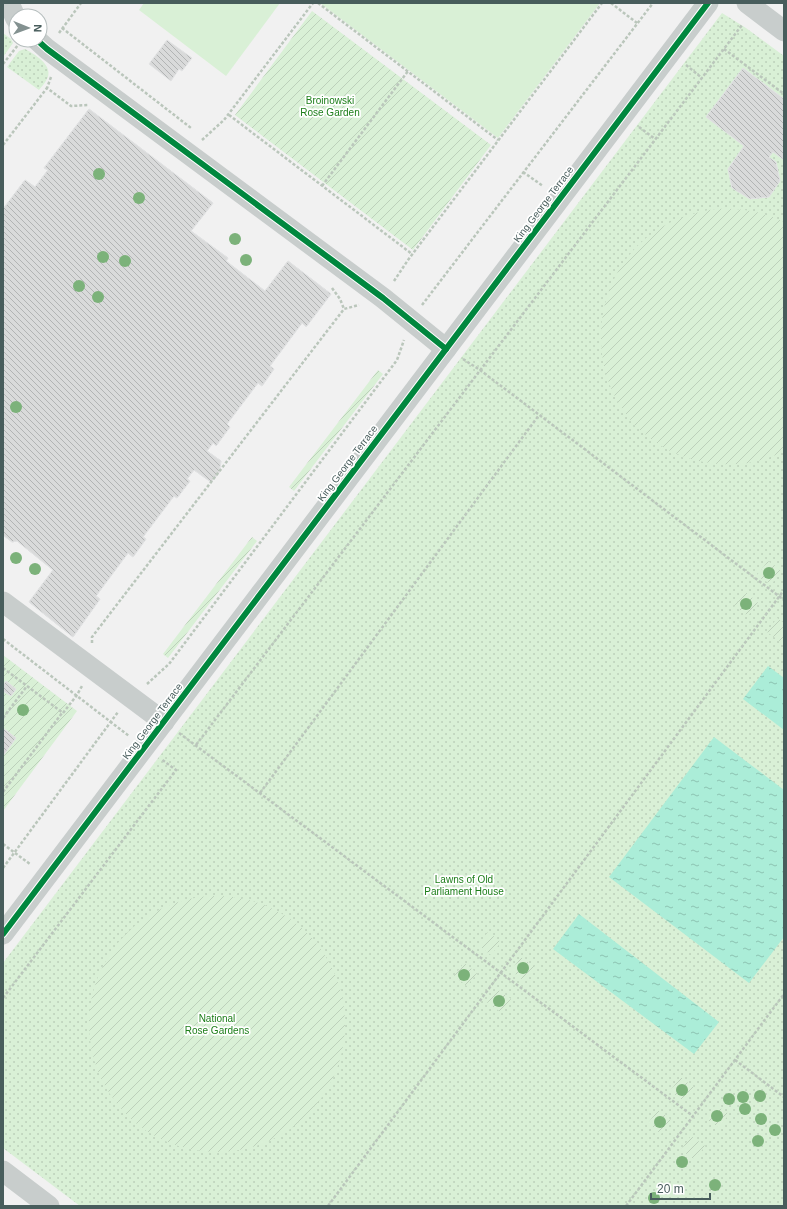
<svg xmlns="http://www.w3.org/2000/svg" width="787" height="1209" viewBox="0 0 787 1209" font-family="Arial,sans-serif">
<defs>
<pattern id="grass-dots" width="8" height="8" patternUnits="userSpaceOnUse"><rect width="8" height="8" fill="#d9f0d6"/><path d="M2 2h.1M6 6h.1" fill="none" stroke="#bcd0ba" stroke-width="1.8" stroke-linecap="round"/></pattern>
<pattern id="garden-furrows" width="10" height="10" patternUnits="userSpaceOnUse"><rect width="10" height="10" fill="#d9f0d6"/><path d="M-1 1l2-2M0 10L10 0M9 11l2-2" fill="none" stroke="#bcd0ba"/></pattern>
<pattern id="water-ripples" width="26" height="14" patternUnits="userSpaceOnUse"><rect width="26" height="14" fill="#abedd8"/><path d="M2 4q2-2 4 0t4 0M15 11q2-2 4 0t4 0" fill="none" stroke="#8dc3b2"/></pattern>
<pattern id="building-back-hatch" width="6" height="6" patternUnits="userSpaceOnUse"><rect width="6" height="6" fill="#d9dada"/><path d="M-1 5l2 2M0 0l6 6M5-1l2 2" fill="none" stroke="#b2b4b4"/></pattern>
</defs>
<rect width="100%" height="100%" fill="#f1f1f1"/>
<!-- grass -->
<g fill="url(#grass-dots)">
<path d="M 722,13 L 746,28 L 784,56 L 784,1206 L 80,1206 L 3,1148 L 3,963 Z"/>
<path d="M 3,33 L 11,39 L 13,43 L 3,57 Z"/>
<path d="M 25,49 C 34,54 52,64 48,77 C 46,82 42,86 39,90 L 7,67 L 19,51 Z"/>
</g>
<!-- garden -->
<g fill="url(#garden-furrows)">
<path d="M 312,11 L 491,145 L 413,250 L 235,115 Z"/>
<path d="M 716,209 C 740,208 763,211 784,222 L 784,451 C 759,464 731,467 704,462 C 679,458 655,445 636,426 C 583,371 591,276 654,232 C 673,219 694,212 716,209 Z"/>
<path d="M 378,370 L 383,374 L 294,491 L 289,487 Z"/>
<path d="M 252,537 L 257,541 L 168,658 L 163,654 Z"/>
<path d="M 768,561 L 781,571 L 771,585 L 757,575 Z"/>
<path d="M 745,592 L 758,602 L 748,616 L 734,606 Z"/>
<path d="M 777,618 L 784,623 L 784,637 L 781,642 L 767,632 Z"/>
<path d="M 3,655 L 77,711 L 3,811 Z"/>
<circle cx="217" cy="1024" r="128"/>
<path d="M 488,932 L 501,942 L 491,955 L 478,945 Z"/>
<path d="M 521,957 L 535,967 L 525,981 L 511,971 Z"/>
<path d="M 464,963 L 477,973 L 467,986 L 454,976 Z"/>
<path d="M 497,989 L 511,999 L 501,1012 L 487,1003 Z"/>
<path d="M 681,1077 L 694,1088 L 684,1101 L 670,1091 Z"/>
<path d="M 716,1105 L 729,1114 L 719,1128 L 705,1118 Z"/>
<path d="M 658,1110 L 671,1120 L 661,1134 L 648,1123 Z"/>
<path d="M 691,1136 L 705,1146 L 695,1160 L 681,1150 Z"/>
</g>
<!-- pitch -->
<g fill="#d9f0d6">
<path d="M 144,3 L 280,3 L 226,76 L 139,10 Z"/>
<path d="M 320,3 L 600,3 L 498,138 Z"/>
</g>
<!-- water -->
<g fill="url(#water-ripples)">
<path d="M 768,666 L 784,678 L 784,730 L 743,699 Z"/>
<path d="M 714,737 L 784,790 L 784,937 L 749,983 L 609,877 Z"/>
<path d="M 579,914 L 719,1022 L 694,1054 L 553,949 Z"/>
</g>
<!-- building -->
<g fill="url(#building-back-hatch)" stroke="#e2e3e4" fill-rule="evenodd">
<path d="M 167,40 L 192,58 L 182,71 L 179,69 L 171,81 L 149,64 Z"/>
<path d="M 743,68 L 784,99 L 784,160 L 773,152 L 769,157 L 776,162 L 780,181 L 769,197 L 750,199 L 732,188 L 728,169 L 744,146 L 706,117 Z"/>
<path d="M 89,109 L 213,203 L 191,231 L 228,258 L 226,261 L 265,291 L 288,261 L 331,294 L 306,327 L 302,323 L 270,366 L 274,369 L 262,386 L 258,383 L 227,424 L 230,427 L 216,446 L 213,443 L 207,451 L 221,461 L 219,473 L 211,482 L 194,470 L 187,479 L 190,481 L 177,498 L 174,496 L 143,537 L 146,539 L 133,557 L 128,553 L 96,596 L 100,599 L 73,637 L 29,602 L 53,570 L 17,541 L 12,542 L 3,535 L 3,467 L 19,451 L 53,404 L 3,366 L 3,209 L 25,180 L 35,187 L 48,170 L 44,168 ZM 95,150 L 177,210 L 162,230 L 81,169 ZM 91,216 L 161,268 L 106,342 L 36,289 Z"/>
<path d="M 89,109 L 213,203 L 191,231 L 228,258 L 226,261 L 265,291 L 288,261 L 331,294 L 306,327 L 302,323 L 270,366 L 274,369 L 262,386 L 258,383 L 227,424 L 230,427 L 216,446 L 213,443 L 207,451 L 221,461 L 219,473 L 211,482 L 194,470 L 187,479 L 190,481 L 177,498 L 174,496 L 143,537 L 146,539 L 133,557 L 128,553 L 96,596 L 100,599 L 73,637 L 29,602 L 53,570 L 17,541 L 12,542 L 3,535 L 3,209 L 25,180 L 35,187 L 48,170 L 44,168 Z"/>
<path d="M 6,681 L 16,689 L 11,696 L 3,691 L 3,685 Z"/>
<path d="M 3,728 L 16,738 L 3,756 Z"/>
</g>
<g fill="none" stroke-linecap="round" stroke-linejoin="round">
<!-- path -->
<g stroke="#bac6bb" stroke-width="2.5" stroke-dasharray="3 2" stroke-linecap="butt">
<path d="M 318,3 L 498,140"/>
<path d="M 611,3 L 637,23"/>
<path d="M 62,28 L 191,128"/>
<path d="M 59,33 L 81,3"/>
<path d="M 724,49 L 784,94"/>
<path d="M 3,64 L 18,45"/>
<path d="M 686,65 L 702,78"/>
<path d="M 51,77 L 47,88 L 71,106 L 88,105"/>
<path d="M 229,115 L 412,254"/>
<path d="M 639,127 L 655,139"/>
<path d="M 202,140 L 224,120 L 313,3"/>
<path d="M 3,145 L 47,88"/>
<path d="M 523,172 L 543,186"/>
<path d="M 322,186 L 408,71"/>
<path d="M 394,281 L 408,260 L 602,3"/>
<path d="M 332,288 L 340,299 L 344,309"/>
<path d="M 422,305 L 653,3"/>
<path d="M 463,359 L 480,370 L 784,600"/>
<path d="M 3,639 L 129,736"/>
<path d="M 92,643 L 92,637 L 344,309 L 359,305"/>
<path d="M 3,668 L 63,713 L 77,695 L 82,686"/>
<path d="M 147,684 L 169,664 L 397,360 L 404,340"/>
<path d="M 3,718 L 27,686"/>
<path d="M 179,733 L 693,1116"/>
<path d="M 196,745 L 742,25"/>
<path d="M 3,792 L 62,713"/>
<path d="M 260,793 L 539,415"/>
<path d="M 3,844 L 30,864"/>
<path d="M 3,868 L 118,712"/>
<path d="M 3,998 L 176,770 L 161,759"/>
<path d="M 735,1060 L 784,1097"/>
<path d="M 328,1206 L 784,590"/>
<path d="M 626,1206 L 784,994"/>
</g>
<!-- minor -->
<g stroke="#c8cdcc" stroke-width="21">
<path d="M 9,3 L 16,19"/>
<path d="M 747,3 L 784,31"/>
<path d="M 37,40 L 47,49 L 383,298 L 446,349"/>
<path d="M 3,602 L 164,722"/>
<path d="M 3,934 L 708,3"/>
<path d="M 3,1171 L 49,1206"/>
</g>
<defs>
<g id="cycleway">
<path d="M 37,40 L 47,49 L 383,298 L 446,349"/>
<path d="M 3,934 L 708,3"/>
</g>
</defs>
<!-- cycleway casing -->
<use href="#cycleway" stroke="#fff" stroke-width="8"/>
<!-- cycleway -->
<use href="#cycleway" stroke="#00873e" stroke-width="6"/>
</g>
<!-- trees -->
<g fill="#7cb27a">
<circle cx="99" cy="174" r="6"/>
<circle cx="139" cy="198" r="6"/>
<circle cx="235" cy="239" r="6"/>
<circle cx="103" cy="257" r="6"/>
<circle cx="246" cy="260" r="6"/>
<circle cx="125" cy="261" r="6"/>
<circle cx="79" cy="286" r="6"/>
<circle cx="98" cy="297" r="6"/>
<circle cx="16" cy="407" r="6"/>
<circle cx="16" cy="558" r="6"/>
<circle cx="35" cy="569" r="6"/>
<circle cx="769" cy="573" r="6"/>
<circle cx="746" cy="604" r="6"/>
<circle cx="23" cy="710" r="6"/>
<circle cx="523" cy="968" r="6"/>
<circle cx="464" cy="975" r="6"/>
<circle cx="499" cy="1001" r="6"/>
<circle cx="682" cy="1090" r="6"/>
<circle cx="760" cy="1096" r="6"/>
<circle cx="743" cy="1097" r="6"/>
<circle cx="729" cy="1099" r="6"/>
<circle cx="745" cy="1109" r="6"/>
<circle cx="717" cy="1116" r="6"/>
<circle cx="761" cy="1119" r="6"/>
<circle cx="660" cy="1122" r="6"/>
<circle cx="775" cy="1130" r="6"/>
<circle cx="758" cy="1141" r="6"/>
<circle cx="682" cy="1162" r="6"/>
<circle cx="715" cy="1185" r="6"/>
<circle cx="654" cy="1198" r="6"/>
</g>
<g text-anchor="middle" stroke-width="3.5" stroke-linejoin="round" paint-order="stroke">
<!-- park labels -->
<g font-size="10" fill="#1c7e19" stroke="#fff">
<text x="330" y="104">Broinowski<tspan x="330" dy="12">Rose Garden</tspan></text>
<text x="464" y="883">Lawns of Old<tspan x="464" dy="12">Parliament House</tspan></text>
<text x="217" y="1022">National<tspan x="217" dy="12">Rose Gardens</tspan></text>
</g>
<!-- street labels -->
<g font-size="10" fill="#485d5c" stroke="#fff">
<text transform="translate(543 204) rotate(-53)" y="4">King George Terrace</text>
<text transform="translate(347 463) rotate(-53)" y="4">King George Terrace</text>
<text transform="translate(152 721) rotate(-53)" y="4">King George Terrace</text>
</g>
</g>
<!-- border -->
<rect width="787" height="1209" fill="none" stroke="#485d5c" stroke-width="8"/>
<!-- north arrow -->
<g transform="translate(28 28) rotate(91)"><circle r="19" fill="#ffffff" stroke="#b6bebe"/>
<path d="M0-3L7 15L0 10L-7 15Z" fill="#839190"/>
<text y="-6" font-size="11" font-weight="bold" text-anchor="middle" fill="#485d5c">N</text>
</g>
<!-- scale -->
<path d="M651 1193v6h59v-6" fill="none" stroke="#485d5c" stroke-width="2"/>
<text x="657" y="1193" font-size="12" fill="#485d5c" stroke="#ffffff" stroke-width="3" paint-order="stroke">20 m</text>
</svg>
